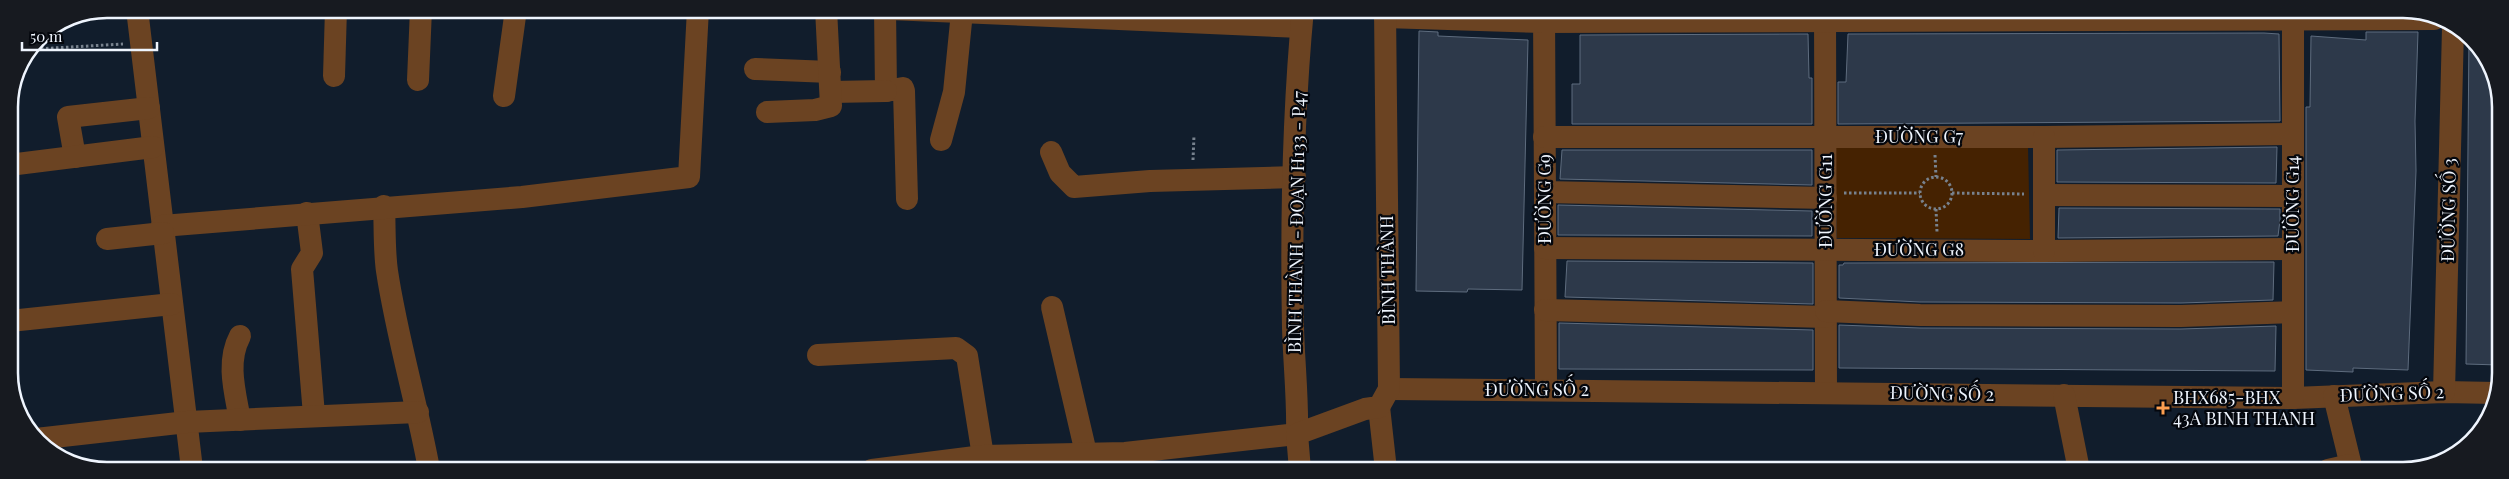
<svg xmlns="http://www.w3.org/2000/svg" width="2509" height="479" viewBox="0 0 2509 479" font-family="'Playfair Display',serif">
<rect width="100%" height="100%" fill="#111d2c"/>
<!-- green -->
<path fill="#452201" d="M 2028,146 L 2030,239 L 1837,238 L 1835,148 Z"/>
<!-- building -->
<g fill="#2d394a" stroke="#5e6c7e">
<path d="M 1419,31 L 1438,32 L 1438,36 L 1528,40 L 1522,290 L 1468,289 L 1467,292 L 1416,291 Z"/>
<path d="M 2366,32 L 2418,32 L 2415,121 L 2416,171 L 2408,370 L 2353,368 L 2353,372 L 2306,370 L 2306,107 L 2310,107 L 2311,36 L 2366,40 Z"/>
<path d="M 2264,33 L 2279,34 L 2280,121 L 1838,124 L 1838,82 L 1846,82 L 1848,34 Z"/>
<path d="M 1808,34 L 1809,78 L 1812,78 L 1812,124 L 1572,124 L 1572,84 L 1580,84 L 1580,35 Z"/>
<path d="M 2469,36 L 2471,37 L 2498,87 L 2499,365 L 2466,364 Z"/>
<path d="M 2277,147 L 2276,183 L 2057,182 L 2057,150 Z"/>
<path d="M 1562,150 L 1812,150 L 1812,185 L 1560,179 Z"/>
<path d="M 1558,205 L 1812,211 L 1812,236 L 1558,235 Z"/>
<path d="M 2059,208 L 2280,209 L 2280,220 L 2278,236 L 2058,238 Z"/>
<path d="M 1567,261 L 1813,263 L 1813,304 L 1565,297 Z"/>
<path d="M 2274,262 L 2273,300 L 2181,303 L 1920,302 L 1839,298 L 1839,265 L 1843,265 L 1844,263 Z"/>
<path d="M 1559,323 L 1813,330 L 1813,370 L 1559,369 Z"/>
<path d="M 1839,325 L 1920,328 L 2181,329 L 2276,326 L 2275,371 L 1839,368 Z"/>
</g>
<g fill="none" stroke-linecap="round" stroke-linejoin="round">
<!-- path -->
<g stroke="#78828e" stroke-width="3" stroke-dasharray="2.5 2.5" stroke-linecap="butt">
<path d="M 36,49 L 123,44"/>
<path d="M 1935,155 L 1936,177"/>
<path d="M 1193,160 L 1194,135"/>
<circle cx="1936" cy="193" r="16"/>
<path d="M 1844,193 L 1920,193"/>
<path d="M 1952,193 L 2024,194"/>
<path d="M 1936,209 L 1937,232"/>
</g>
<!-- minor -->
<g stroke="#6b4322" stroke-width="22">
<path d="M 137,9 L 192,469"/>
<path d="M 885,9 L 886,91 L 903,88 L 904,91 L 907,199"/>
<path d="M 890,9 L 1301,27"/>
<path d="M 1544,9 L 1546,389"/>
<path d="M 1825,9 L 1826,393"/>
<path d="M 1385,17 L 1544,22 L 2434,19"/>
<path d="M 755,69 L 830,72"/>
<path d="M 334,76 L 336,9"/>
<path d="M 418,80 L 421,9"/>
<path d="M 831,92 L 886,91"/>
<path d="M 504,96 L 516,9"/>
<path d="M 767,112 L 815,110 L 831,106 L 826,9"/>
<path d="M 1544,137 L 2044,137 L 2293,134"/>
<path d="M 941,140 L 954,92 L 962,12"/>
<path d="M 1051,152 L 1060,173 L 1074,187 L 1150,181 L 1295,177"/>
<path d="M 75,157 L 68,117 L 149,108"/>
<path d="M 9,165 L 153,147"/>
<path d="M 1545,192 L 1826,198"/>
<path d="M 2044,195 L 2293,196"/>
<path d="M 384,206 C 385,228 384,250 387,271 C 397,338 417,403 429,469"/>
<path d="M 307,213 L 312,253 L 302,269 L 314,415"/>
<path d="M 162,226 L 522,197 L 689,177 L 698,9"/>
<path d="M 107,239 L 163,233"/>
<path d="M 1545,248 L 2044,251 L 2293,249"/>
<path d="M 2044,251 L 2044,137"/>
<path d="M 1052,307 L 1086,453"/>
<path d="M 1545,310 L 1826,317"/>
<path d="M 1826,311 L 1920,315 L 2181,316 L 2293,312"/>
<path d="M 10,321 L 172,304"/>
<path d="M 240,336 C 226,362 235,392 240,420"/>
<path d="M 818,355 L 956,348 L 967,356 L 983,456"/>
<path d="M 1389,389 L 2293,398 L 2444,392 L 2496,393"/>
<path d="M 2444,392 L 2453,28"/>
<path d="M 2064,395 L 2079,470"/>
<path d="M 2334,396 L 2352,470"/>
<path d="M 2293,398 L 2293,10"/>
<path d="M 1379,407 L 1386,470"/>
<path d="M 36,439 L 187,422 L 418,412"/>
<path d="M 872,470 L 983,456 L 1125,453 L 1297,434 C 1298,399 1294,364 1293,328 C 1291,222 1293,114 1303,9"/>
<path d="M 1300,470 L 1297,434 L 1365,409 L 1379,407 L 1389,389 L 1385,9"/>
<path d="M 2328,470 L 2350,465"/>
</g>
</g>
<!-- markers -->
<path fill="#fb9e50" stroke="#04070d" stroke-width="2" d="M2160.5 400.5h5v5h5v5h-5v5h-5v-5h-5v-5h5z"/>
<g text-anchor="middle" stroke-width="4.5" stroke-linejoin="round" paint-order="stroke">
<!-- street labels -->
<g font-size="18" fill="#eff5fe" stroke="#04070d">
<text x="1919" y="143">ĐƯỜNG G7</text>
<text transform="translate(1545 199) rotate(-90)" y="6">ĐƯỜNG G9</text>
<text transform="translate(1826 201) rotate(-90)" y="6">ĐƯỜNG G11</text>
<text transform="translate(2293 204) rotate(-90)" y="6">ĐƯỜNG G14</text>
<text transform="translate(2449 210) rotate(-89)" y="6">ĐƯỜNG SỐ 3</text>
<text transform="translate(1297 222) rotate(-89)" y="6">BÌNH THÀNH - ĐOẠN H133 - P47</text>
<text x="1919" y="256">ĐƯỜNG G8</text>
<text transform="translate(1388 270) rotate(-91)" y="6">BÌNH THÀNH</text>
<text x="1537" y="396">ĐƯỜNG SỐ 2</text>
<text transform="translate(1942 394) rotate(1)" y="6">ĐƯỜNG SỐ 2</text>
<text transform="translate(2392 394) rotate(-2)" y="6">ĐƯỜNG SỐ 2</text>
</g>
<!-- poi labels -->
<g font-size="18" fill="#eff5fe" stroke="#04070d" text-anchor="start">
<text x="2173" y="404">BHX685-BHX<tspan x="2173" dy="21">43A BINH THANH</tspan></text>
</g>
</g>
<!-- crop -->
<path d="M0 0H2509V479H0ZM107 18H2403A89 89 0 0 1 2492 107V373A89 89 0 0 1 2403 462H107A89 89 0 0 1 18 373V107A89 89 0 0 1 107 18Z" fill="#171a20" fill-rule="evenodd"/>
<path fill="none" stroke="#eff5fe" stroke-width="2.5" d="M107 18H2403A89 89 0 0 1 2492 107V373A89 89 0 0 1 2403 462H107A89 89 0 0 1 18 373V107A89 89 0 0 1 107 18Z"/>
<!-- scale -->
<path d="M22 42v8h135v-8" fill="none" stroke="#eff5fe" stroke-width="2.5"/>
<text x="30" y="42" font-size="15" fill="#eff5fe" stroke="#04070d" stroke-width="4" paint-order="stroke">50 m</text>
</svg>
